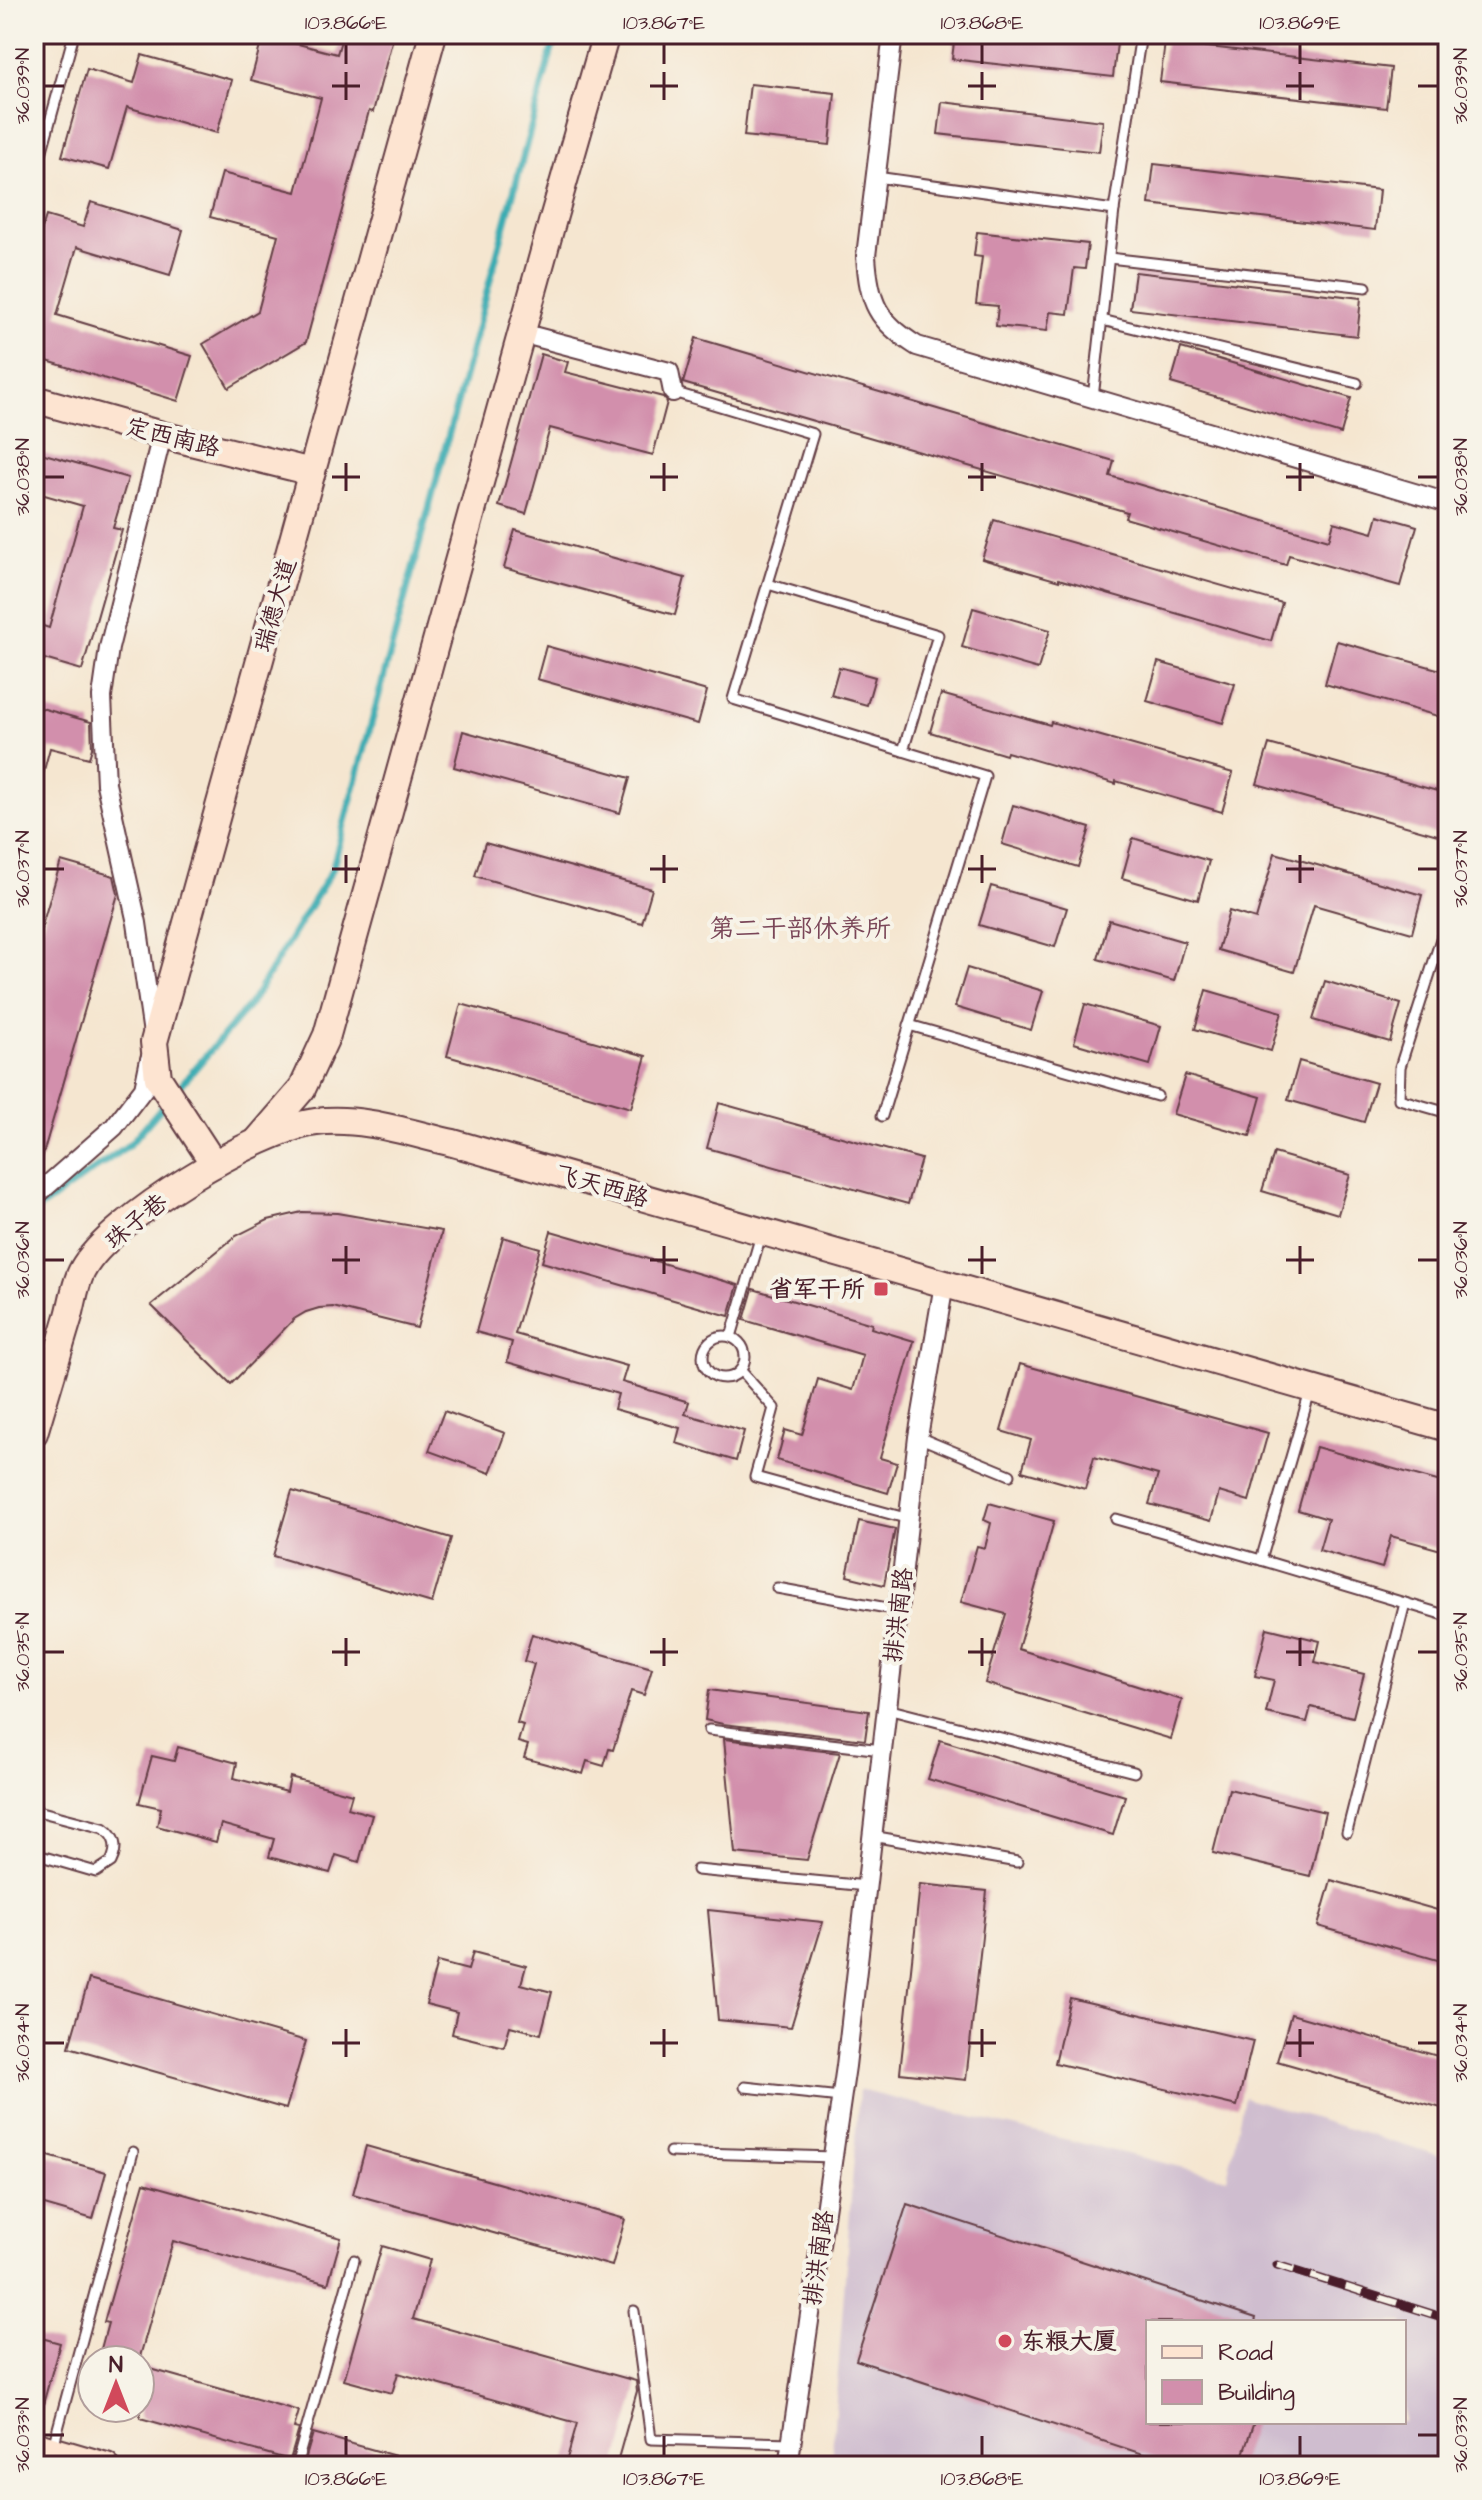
<svg xmlns="http://www.w3.org/2000/svg" width="1482" height="2500" viewBox="0 0 1482 2500" font-family="'Architects Daughter','LXGW WenKai TC',sans-serif">
<rect width="100%" height="100%" fill="#f7f3e8"/>
<filter id="ink" filterUnits="userSpaceOnUse"><feTurbulence type="fractalNoise" baseFrequency=".0125" numOctaves="2"/><feDisplacementMap in="SourceGraphic" scale="16" xChannelSelector="R" yChannelSelector="G"/><feConvolveMatrix kernelMatrix="1 2 1 2 8 2 1 2 1" color-interpolation-filters="sRGB"/></filter>
<filter id="wash" filterUnits="userSpaceOnUse"><feTurbulence type="fractalNoise" baseFrequency=".006" numOctaves="4" result="noise"/><feDisplacementMap in="SourceGraphic" scale="32" xChannelSelector="R" yChannelSelector="G"/><feGaussianBlur stdDeviation="1.8" result="paint"/><feColorMatrix in="noise" values="0 0 0 0 0 0 0 0 0 0 0 0 0 0 0 0 0 1.4 0 .05"/><feComposite in="paint" operator="in"/></filter>
<g filter="url(#wash)">
<rect width="100%" height="100%" fill="#f5e6d0"/>
<!-- industrial -->
<path fill="#cfbdcf" fill-rule="evenodd" d="M 859,2090 L 1227,2178 L 1244,2097 L 1448,2159 L 1448,2466 L 831,2466 ZM 1148,2322 L 1404,2322 L 1404,2422 L 1148,2422 Z"/>
<g fill="none" stroke-linecap="round" stroke-linejoin="round">
<!-- stream -->
<g stroke="#3aacb2" stroke-width="7">
<path d="M 175,1092 L 251,1003 L 332,870 L 556,34"/>
<path d="M 34,1212 L 130,1144 L 167,1101"/>
</g>
</g>
<g id="blocks">
<!-- building -->
<g fill="#d28fac">
<path d="M 343,34 L 394,34 L 373,112 L 369,111 L 306,342 L 229,388 L 203,344 L 258,311 L 278,235 L 210,217 L 222,173 L 296,192 L 321,98 L 251,80 L 263,35 L 337,54 Z"/>
<path d="M 955,34 L 1041,34 L 1117,43 L 1113,77 L 952,59 Z"/>
<path d="M 1165,42 L 1391,68 L 1386,108 L 1160,82 Z"/>
<path d="M 142,55 L 232,80 L 217,133 L 127,107 L 109,169 L 62,156 L 87,69 L 134,83 Z"/>
<path d="M 750,84 L 835,93 L 830,145 L 744,136 Z"/>
<path d="M 942,102 L 1103,121 L 1099,152 L 938,134 Z"/>
<path d="M 1154,164 L 1379,190 L 1375,230 L 1149,204 Z"/>
<path d="M 91,202 L 183,230 L 170,275 L 77,247 L 57,315 L 192,356 L 178,401 L 34,357 L 34,327 L 47,285 L 34,281 L 34,254 L 46,216 L 83,227 Z"/>
<path d="M 977,232 L 1088,244 L 1085,269 L 1074,268 L 1068,314 L 1050,312 L 1047,331 L 996,326 L 998,306 L 976,304 L 982,257 L 974,256 Z"/>
<path d="M 1135,272 L 1361,298 L 1357,336 L 1130,309 Z"/>
<path d="M 696,338 L 1114,461 L 1110,476 L 1329,540 L 1334,522 L 1373,533 L 1378,515 L 1417,526 L 1400,586 L 1289,555 L 1286,565 L 1125,518 L 1127,512 L 683,383 Z"/>
<path d="M 1181,348 L 1351,398 L 1341,434 L 1171,383 Z"/>
<path d="M 541,354 L 568,362 L 565,372 L 663,397 L 667,402 L 653,455 L 550,428 L 526,514 L 499,506 Z"/>
<path d="M 34,451 L 128,478 L 113,528 L 122,530 L 82,670 L 34,656 L 34,623 L 49,628 L 83,506 L 34,492 Z"/>
<path d="M 994,520 L 1282,603 L 1271,641 L 1059,579 L 1059,581 L 982,559 Z"/>
<path d="M 515,530 L 685,578 L 675,615 L 504,568 Z"/>
<path d="M 973,608 L 1050,630 L 1038,669 L 962,647 Z"/>
<path d="M 1337,641 L 1448,672 L 1448,719 L 1325,684 Z"/>
<path d="M 546,646 L 707,691 L 698,724 L 537,679 Z"/>
<path d="M 1158,662 L 1235,684 L 1223,723 L 1147,701 Z"/>
<path d="M 839,667 L 875,677 L 867,705 L 831,695 Z"/>
<path d="M 941,694 L 1050,725 L 1051,722 L 1233,773 L 1222,812 L 1116,781 L 1116,784 L 1007,752 L 1006,755 L 930,732 Z"/>
<path d="M 34,706 L 91,722 L 92,748 L 89,758 L 50,748 L 40,785 L 34,784 Z"/>
<path d="M 463,731 L 630,778 L 620,813 L 454,767 Z"/>
<path d="M 1269,744 L 1448,794 L 1448,838 L 1257,784 Z"/>
<path d="M 1013,805 L 1090,828 L 1078,867 L 1002,844 Z"/>
<path d="M 1133,838 L 1209,861 L 1198,900 L 1122,878 Z"/>
<path d="M 485,843 L 652,889 L 642,923 L 475,876 Z"/>
<path d="M 1275,853 L 1422,895 L 1412,933 L 1314,905 L 1294,972 L 1218,950 L 1229,911 L 1256,919 Z"/>
<path d="M 61,861 L 114,876 L 118,894 L 39,1168 L 34,1168 L 34,953 Z"/>
<path d="M 991,886 L 1067,908 L 1055,947 L 979,925 Z"/>
<path d="M 1109,920 L 1185,942 L 1174,981 L 1098,959 Z"/>
<path d="M 967,968 L 1043,991 L 1031,1030 L 955,1007 Z"/>
<path d="M 1325,981 L 1401,1004 L 1390,1042 L 1313,1020 Z"/>
<path d="M 1206,990 L 1282,1012 L 1271,1051 L 1195,1029 Z"/>
<path d="M 461,1004 L 646,1056 L 631,1108 L 447,1056 Z"/>
<path d="M 1085,1004 L 1161,1026 L 1150,1065 L 1074,1043 Z"/>
<path d="M 1299,1061 L 1376,1083 L 1364,1122 L 1288,1100 Z"/>
<path d="M 1185,1075 L 1261,1097 L 1250,1136 L 1173,1114 Z"/>
<path d="M 719,1103 L 921,1159 L 908,1204 L 707,1148 Z"/>
<path d="M 1274,1153 L 1350,1175 L 1338,1214 L 1262,1191 Z"/>
<path d="M 302,1212 L 337,1213 L 442,1231 L 417,1328 L 333,1307 L 319,1308 L 306,1312 L 294,1319 L 231,1384 L 151,1305 L 236,1236 L 268,1220 Z"/>
<path d="M 551,1231 L 738,1285 L 729,1316 L 542,1262 Z"/>
<path d="M 503,1237 L 540,1248 L 515,1334 L 627,1366 L 622,1382 L 689,1402 L 685,1414 L 744,1431 L 736,1461 L 676,1443 L 680,1428 L 614,1409 L 618,1394 L 507,1362 L 512,1342 L 476,1332 Z"/>
<path d="M 753,1289 L 872,1324 L 871,1328 L 914,1341 L 880,1458 L 897,1463 L 888,1493 L 777,1460 L 785,1430 L 802,1435 L 818,1379 L 853,1390 L 863,1355 L 744,1320 Z"/>
<path d="M 1020,1364 L 1268,1433 L 1249,1501 L 1219,1492 L 1211,1521 L 1149,1504 L 1158,1475 L 1094,1457 L 1085,1489 L 1022,1471 L 1031,1440 L 1001,1431 Z"/>
<path d="M 444,1411 L 505,1433 L 490,1473 L 429,1451 Z"/>
<path d="M 1316,1447 L 1448,1484 L 1448,1552 L 1391,1536 L 1382,1568 L 1319,1550 L 1328,1519 L 1298,1510 Z"/>
<path d="M 292,1491 L 451,1538 L 432,1603 L 273,1556 Z"/>
<path d="M 989,1503 L 1054,1521 L 1018,1649 L 1182,1700 L 1171,1739 L 985,1683 L 1006,1614 L 961,1602 L 977,1546 L 985,1548 L 991,1523 L 984,1520 Z"/>
<path d="M 859,1521 L 895,1529 L 884,1585 L 847,1576 Z"/>
<path d="M 1267,1628 L 1320,1641 L 1315,1662 L 1364,1674 L 1353,1717 L 1311,1707 L 1307,1722 L 1266,1713 L 1274,1680 L 1255,1676 Z"/>
<path d="M 532,1634 L 652,1668 L 644,1695 L 631,1691 L 613,1750 L 609,1749 L 604,1766 L 587,1761 L 583,1774 L 524,1758 L 528,1745 L 518,1742 L 523,1725 L 517,1723 L 534,1664 L 524,1661 Z"/>
<path d="M 709,1690 L 869,1711 L 865,1740 L 723,1724 L 705,1720 Z"/>
<path d="M 724,1739 L 840,1753 L 807,1860 L 735,1853 Z"/>
<path d="M 940,1740 L 1125,1796 L 1113,1835 L 928,1779 Z"/>
<path d="M 178,1747 L 237,1763 L 234,1778 L 287,1792 L 290,1777 L 352,1794 L 348,1808 L 372,1815 L 359,1862 L 336,1855 L 330,1873 L 269,1857 L 274,1839 L 221,1824 L 216,1842 L 157,1826 L 161,1808 L 139,1803 L 152,1756 L 174,1761 Z"/>
<path d="M 1229,1789 L 1325,1812 L 1310,1876 L 1213,1853 Z"/>
<path d="M 1331,1880 L 1448,1913 L 1448,1963 L 1318,1926 Z"/>
<path d="M 920,1884 L 987,1891 L 966,2080 L 900,2073 Z"/>
<path d="M 708,1910 L 823,1922 L 791,2027 L 718,2020 Z"/>
<path d="M 473,1952 L 526,1966 L 521,1984 L 552,1992 L 541,2034 L 510,2026 L 504,2047 L 452,2034 L 457,2012 L 426,2004 L 437,1962 L 468,1970 Z"/>
<path d="M 89,1979 L 306,2041 L 286,2109 L 69,2047 Z"/>
<path d="M 1070,1998 L 1253,2041 L 1237,2106 L 1055,2063 Z"/>
<path d="M 1291,2014 L 1448,2059 L 1448,2110 L 1277,2061 Z"/>
<path d="M 366,2146 L 625,2219 L 612,2266 L 353,2194 Z"/>
<path d="M 34,2152 L 106,2172 L 93,2219 L 34,2202 Z"/>
<path d="M 144,2183 L 341,2238 L 328,2284 L 173,2241 L 139,2360 L 98,2360 L 108,2323 L 104,2322 Z"/>
<path d="M 907,2204 L 1256,2318 L 1255,2322 L 1148,2322 L 1148,2422 L 1254,2422 L 1239,2466 L 1179,2466 L 856,2360 Z"/>
<path d="M 382,2246 L 430,2260 L 413,2319 L 636,2381 L 637,2391 L 616,2466 L 565,2466 L 577,2423 L 398,2373 L 392,2393 L 344,2380 Z"/>
<path d="M 34,2336 L 60,2343 L 40,2415 L 34,2414 Z"/>
<path d="M 140,2366 L 299,2411 L 294,2428 L 299,2429 L 290,2460 L 140,2418 Z"/>
<path d="M 313,2433 L 410,2460 L 409,2466 L 312,2466 L 304,2464 Z"/>
</g>
</g>
</g>
<g filter="url(#ink)">
<use href="#blocks" fill-opacity="0" stroke="#643d44" stroke-width="2"/>
<g fill="none" stroke-linecap="round" stroke-linejoin="round">
<defs>
<g id="lane">
<path d="M 34,152 L 41,154 L 74,34"/>
<path d="M 876,177 L 1114,210 L 1093,398"/>
<path d="M 1114,210 L 1141,34"/>
<path d="M 1109,258 L 1366,287"/>
<path d="M 1102,320 L 1357,383"/>
<path d="M 673,392 L 813,434 L 733,699 L 985,776 L 882,1116"/>
<path d="M 768,584 L 938,635 L 903,751"/>
<path d="M 1448,917 L 1400,1067 L 1399,1099 L 1448,1113"/>
<path d="M 909,1025 L 1157,1096"/>
<circle cx="724" cy="1357" r="21"/>
<path d="M 731,1337 L 761,1235"/>
<path d="M 741,1371 L 774,1408 L 755,1477 L 909,1519"/>
<path d="M 918,1437 L 1010,1475"/>
<path d="M 1116,1519 L 1261,1560 L 1310,1392"/>
<path d="M 1261,1560 L 1448,1616"/>
<path d="M 777,1588 L 898,1610"/>
<path d="M 887,1709 L 1134,1772"/>
<path d="M 709,1730 L 882,1750"/>
<path d="M 34,1810 L 103,1828 C 116,1837 118,1848 111,1862 L 96,1872 L 34,1854"/>
<path d="M 1347,1832 L 1405,1603"/>
<path d="M 872,1836 L 1017,1862"/>
<path d="M 697,1870 L 867,1886"/>
<path d="M 745,2087 L 841,2097"/>
<path d="M 670,2152 L 833,2157"/>
<path d="M 634,2311 L 651,2439 L 792,2443"/>
<path d="M 53,2447 L 133,2152"/>
<path d="M 296,2466 L 354,2260"/>
</g>
<g id="street">
<path d="M 893,34 L 866,256 C 869,303 877,321 917,346 L 1448,503"/>
<path d="M 521,333 L 669,372 L 673,392"/>
<path d="M 153,1034 L 137,923 L 106,784 L 102,697 L 109,648 L 162,435"/>
<path d="M 34,1197 L 114,1127 L 144,1088 L 150,1059"/>
<path d="M 788,2466 L 846,2066 L 918,1437 L 944,1284"/>
</g>
<g id="secondary">
<path d="M 34,399 L 162,435 L 312,472"/>
<path d="M 258,1140 L 302,1089 L 327,1035 L 553,219 L 606,34"/>
<path d="M 214,1164 L 158,1078 L 154,1042 L 433,34"/>
<path d="M 34,1433 C 46,1394 57,1355 69,1316 C 73,1302 75,1282 83,1269 C 110,1219 259,1129 316,1122 C 361,1116 409,1133 453,1143 L 1448,1428"/>
<path d="M 34,2445 L 106,2466"/>
</g>
</defs>
<!-- lane casing -->
<use href="#lane" stroke="#643d44" stroke-width="13"/>
<!-- street casing -->
<use href="#street" stroke="#643d44" stroke-width="22"/>
<!-- secondary casing -->
<use href="#secondary" stroke="#643d44" stroke-width="30"/>
<!-- lane -->
<use href="#lane" stroke="#fff" stroke-width="9"/>
<!-- street -->
<use href="#street" stroke="#fff" stroke-width="18"/>
<!-- secondary -->
<use href="#secondary" stroke="#fde4d1" stroke-width="26"/>
<defs>
<path id="rail" d="M 1277,2265 L 1448,2319"/>
</defs>
<!-- rail casing -->
<use href="#rail" stroke="#4a1f2b" stroke-width="9"/>
<!-- rail -->
<use href="#rail" stroke="#f7f3e8" stroke-width="6" stroke-dasharray="18" stroke-linecap="butt"/>
</g>
</g>
<!-- ticks -->
<path fill="none" stroke="#4a1f2b" stroke-width="3" d="M 346,44 L 346,64M 664,44 L 664,64M 982,44 L 982,64M 1300,44 L 1300,64M 346,72 L 346,100M 664,72 L 664,100M 982,72 L 982,100M 1300,72 L 1300,100M 44,86 L 64,86M 332,86 L 360,86M 650,86 L 678,86M 968,86 L 996,86M 1286,86 L 1314,86M 1418,86 L 1438,86M 346,463 L 346,491M 664,463 L 664,491M 982,463 L 982,491M 1300,463 L 1300,491M 44,477 L 64,477M 332,477 L 360,477M 650,477 L 678,477M 968,477 L 996,477M 1286,477 L 1314,477M 1418,477 L 1438,477M 346,855 L 346,883M 664,855 L 664,883M 982,855 L 982,883M 1300,855 L 1300,883M 44,869 L 64,869M 332,869 L 360,869M 650,869 L 678,869M 968,869 L 996,869M 1286,869 L 1314,869M 1418,869 L 1438,869M 346,1246 L 346,1274M 664,1246 L 664,1274M 982,1246 L 982,1274M 1300,1246 L 1300,1274M 44,1260 L 64,1260M 332,1260 L 360,1260M 650,1260 L 678,1260M 968,1260 L 996,1260M 1286,1260 L 1314,1260M 1418,1260 L 1438,1260M 346,1638 L 346,1666M 664,1638 L 664,1666M 982,1638 L 982,1666M 1300,1638 L 1300,1666M 44,1652 L 64,1652M 332,1652 L 360,1652M 650,1652 L 678,1652M 968,1652 L 996,1652M 1286,1652 L 1314,1652M 1418,1652 L 1438,1652M 346,2029 L 346,2057M 664,2029 L 664,2057M 982,2029 L 982,2057M 1300,2029 L 1300,2057M 44,2043 L 64,2043M 332,2043 L 360,2043M 650,2043 L 678,2043M 968,2043 L 996,2043M 1286,2043 L 1314,2043M 1418,2043 L 1438,2043M 44,2435 L 64,2435M 1418,2435 L 1438,2435M 346,2436 L 346,2456M 664,2436 L 664,2456M 982,2436 L 982,2456M 1300,2436 L 1300,2456"/>
<!-- markers -->
<g fill="#d1495b" stroke="#f7f3e8" stroke-width="3">
<rect x="873" y="1281" width="16" height="16" rx="4"/>
<circle cx="1005" cy="2341" r="8"/>
</g>
<g text-anchor="middle" stroke-width="8" stroke-linejoin="round" paint-order="stroke">
<!-- street labels -->
<g font-size="24" fill="#4a1f2b" stroke="#f7f3e8">
<text transform="translate(173 437) rotate(14)" y="8">定西南路</text>
<text transform="translate(275 605) rotate(-74)" y="8">瑞德大道</text>
<text transform="translate(602 1186) rotate(16)" y="8">飞天西路</text>
<text transform="translate(136 1221) rotate(-39)" y="8">珠子巷</text>
<text transform="translate(898 1615) rotate(-83)" y="8">排洪南路</text>
<text transform="translate(818 2258) rotate(-82)" y="8">排洪南路</text>
</g>
<!-- poi labels -->
<g font-size="24" font-weight="bold" fill="#4a1f2b" stroke="#f7f3e8" text-anchor="end">
<text x="865" y="1297">省军干所</text>
<text x="1021" y="2349" text-anchor="start">东粮大厦</text>
</g>
<!-- neighbourhood labels -->
<g font-size="26" fill="#7a4658" stroke="#f7f3e8">
<text x="800" y="937">第二干部休养所</text>
</g>
</g>
<!-- margin -->
<rect width="1482" height="2500" fill="none" stroke="#f7f3e8" stroke-width="88"/>
<!-- legend -->
<rect x="1146" y="2320" width="260" height="104" fill="#f7f3e8" stroke="#b29e9c" stroke-width="2"/>
<rect x="1162" y="2346" width="40" height="12" fill="#fde4d1" stroke="#b29e9c" stroke-width="2"/>
<text x="1218" y="2360" font-size="24" fill="#4a1f2b">Road</text>
<rect x="1162" y="2380" width="40" height="24" fill="#d28fac" stroke="#b29e9c" stroke-width="2"/>
<text x="1218" y="2400" font-size="24" fill="#4a1f2b">Building</text>
<!-- north arrow -->
<g transform="translate(116 2384)"><circle r="38" fill="#f7f3e8" stroke="#b29e9c" stroke-width="2"/>
<path d="M0-6L14 30L0 20L-14 30Z" fill="#d1495b"/>
<text y="-12" font-size="22" font-weight="bold" text-anchor="middle" fill="#4a1f2b">N</text>
</g>
<rect x="44" y="44" width="1394" height="2412" fill="none" stroke="#4a1f2b" stroke-width="3"/>
<g font-size="20" text-anchor="middle" fill="#4a1f2b">
<text x="346" y="29">103.866°E</text>
<text x="664" y="29">103.867°E</text>
<text x="982" y="29">103.868°E</text>
<text x="1300" y="29">103.869°E</text>
<text transform="translate(22 86) rotate(-90)" y="7">36.039°N</text>
<text transform="translate(1460 86) rotate(-90)" y="7">36.039°N</text>
<text transform="translate(22 477) rotate(-90)" y="7">36.038°N</text>
<text transform="translate(1460 477) rotate(-90)" y="7">36.038°N</text>
<text transform="translate(22 869) rotate(-90)" y="7">36.037°N</text>
<text transform="translate(1460 869) rotate(-90)" y="7">36.037°N</text>
<text transform="translate(22 1260) rotate(-90)" y="7">36.036°N</text>
<text transform="translate(1460 1260) rotate(-90)" y="7">36.036°N</text>
<text transform="translate(22 1652) rotate(-90)" y="7">36.035°N</text>
<text transform="translate(1460 1652) rotate(-90)" y="7">36.035°N</text>
<text transform="translate(22 2043) rotate(-90)" y="7">36.034°N</text>
<text transform="translate(1460 2043) rotate(-90)" y="7">36.034°N</text>
<text transform="translate(22 2435) rotate(-90)" y="7">36.033°N</text>
<text transform="translate(1460 2435) rotate(-90)" y="7">36.033°N</text>
<text x="346" y="2485">103.866°E</text>
<text x="664" y="2485">103.867°E</text>
<text x="982" y="2485">103.868°E</text>
<text x="1300" y="2485">103.869°E</text>
</g>
</svg>
